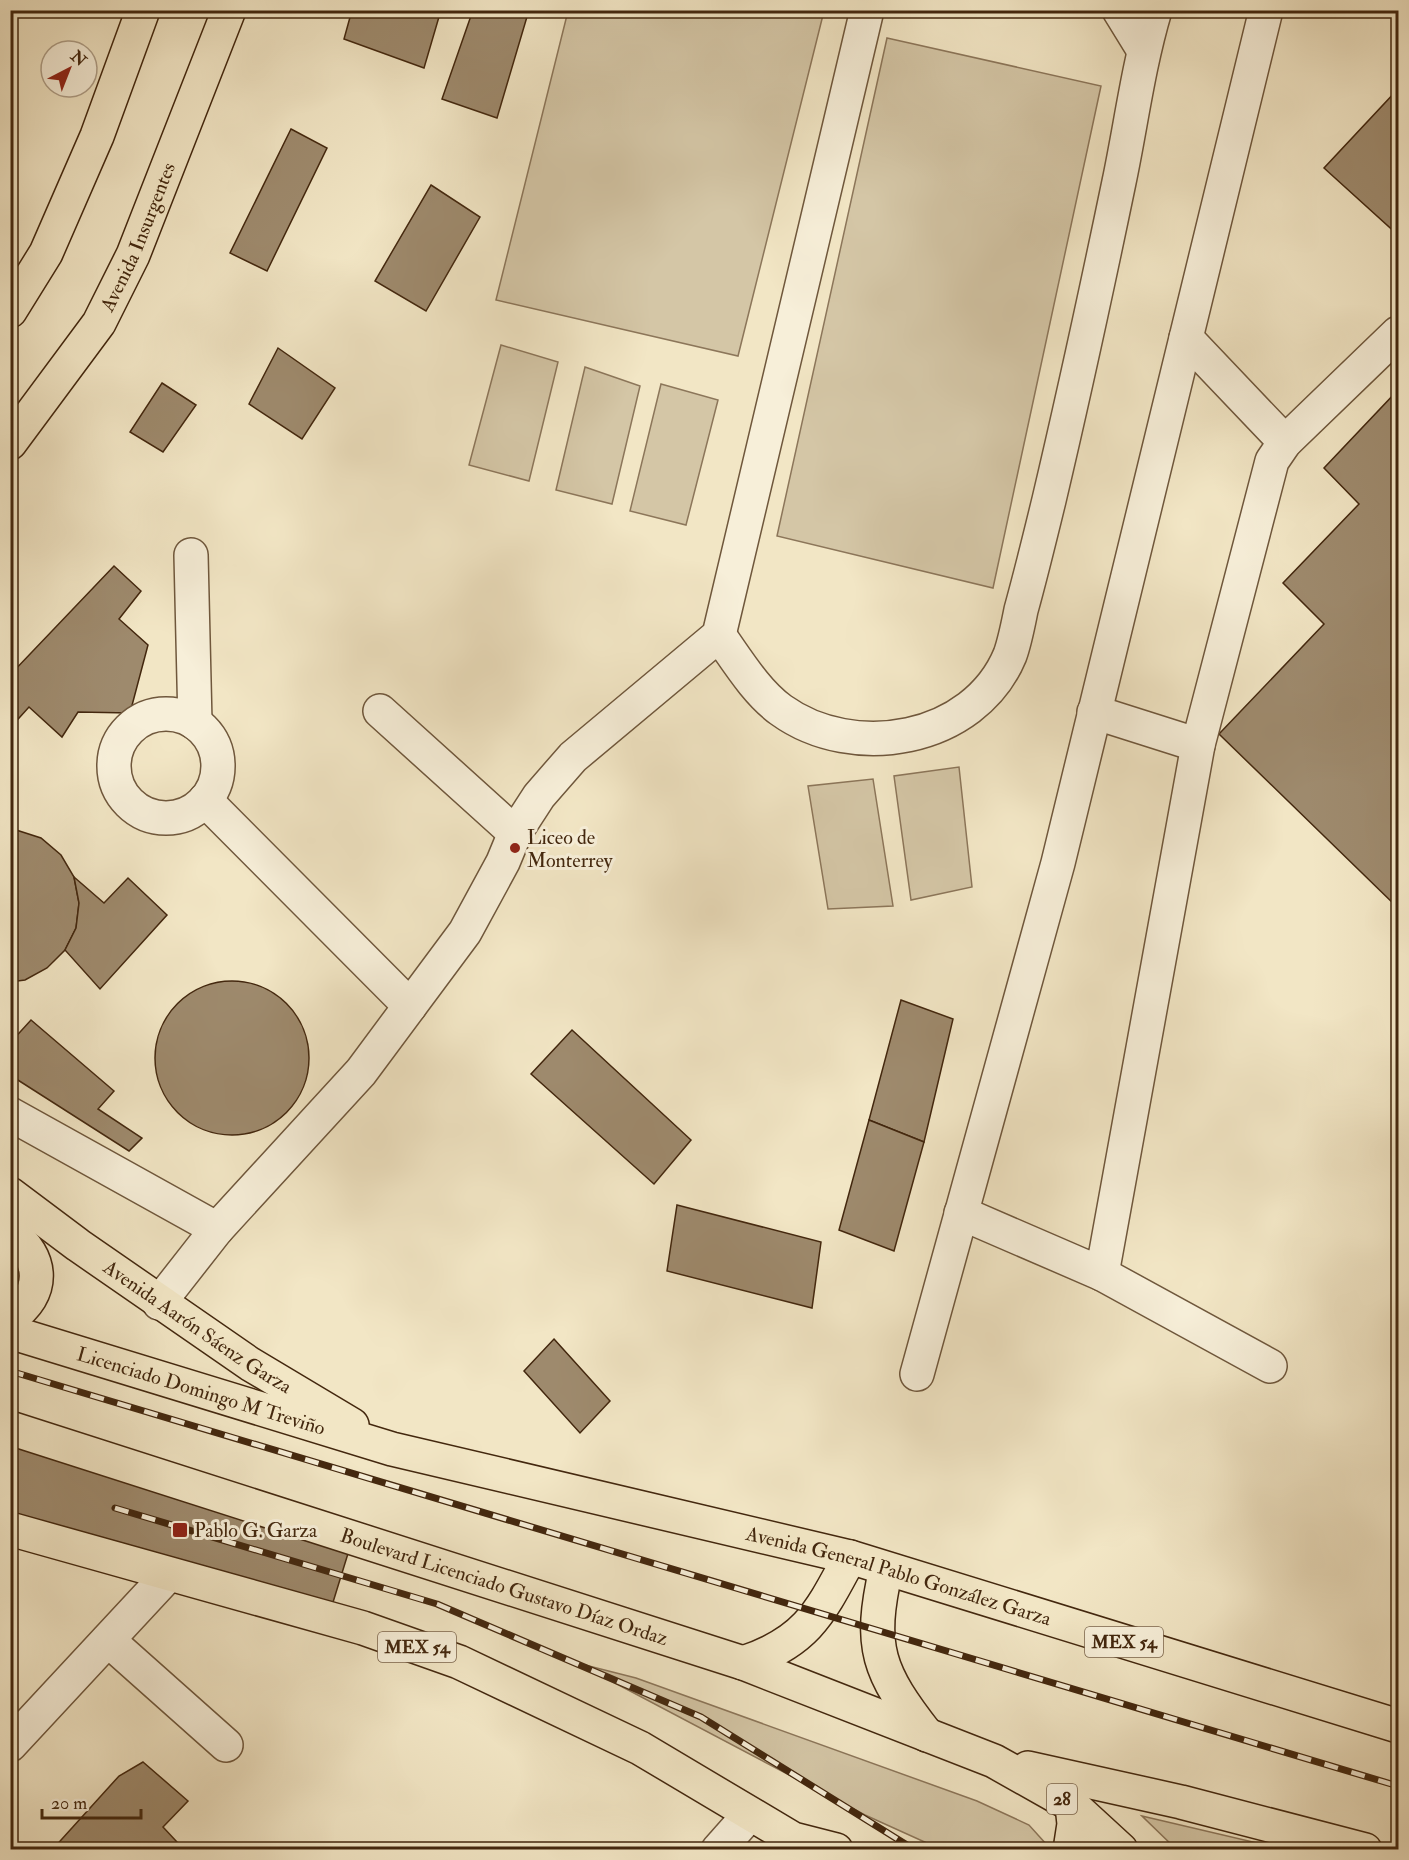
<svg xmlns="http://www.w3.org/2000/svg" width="1409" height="1860" viewBox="0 0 1409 1860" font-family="'IM FELL Double Pica',serif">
<rect width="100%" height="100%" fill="#f2e6c5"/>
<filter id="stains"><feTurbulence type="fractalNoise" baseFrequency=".00333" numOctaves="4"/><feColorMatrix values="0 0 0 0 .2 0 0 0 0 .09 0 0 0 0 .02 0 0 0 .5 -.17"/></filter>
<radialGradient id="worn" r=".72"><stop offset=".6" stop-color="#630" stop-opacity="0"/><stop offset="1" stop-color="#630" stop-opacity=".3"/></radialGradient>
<!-- green -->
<g fill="#d4c6a6" stroke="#8c765a" stroke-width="1.5">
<path d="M 568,11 L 824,11 L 738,356 L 496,300 Z"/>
<path d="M 887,38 L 1101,86 L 993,588 L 777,536 Z"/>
<path d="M 501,345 L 558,362 L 529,481 L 469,465 Z"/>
<path d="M 585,367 L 640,386 L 612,504 L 556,490 Z"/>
<path d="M 661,384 L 718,400 L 686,525 L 630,511 Z"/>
<path d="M 959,767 L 972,887 L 911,900 L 894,776 Z"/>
<path d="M 873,779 L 893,906 L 828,909 L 808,786 Z"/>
<path d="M 577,1663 L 636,1678 L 977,1801 L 1029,1825 L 1047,1845 L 1046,1849 L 940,1849 L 865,1815 Z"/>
<path d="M 1142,1816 L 1283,1849 L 1176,1849 Z"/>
</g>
<!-- building -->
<g fill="#9e8a6d" stroke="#43270e" stroke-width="1.5">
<path d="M 352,10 L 441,10 L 424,68 L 344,39 Z"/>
<path d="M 473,10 L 529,10 L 497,118 L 442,99 Z"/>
<path d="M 1398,89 L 1398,235 L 1324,168 Z"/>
<path d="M 291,129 L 327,148 L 267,271 L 230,253 Z"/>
<path d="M 431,185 L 480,217 L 426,311 L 375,281 Z"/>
<path d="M 278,348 L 335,388 L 302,439 L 249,404 Z"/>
<path d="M 162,383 L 196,405 L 163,452 L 130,432 Z"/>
<path d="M 1398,390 L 1398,908 L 1219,734 L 1324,624 L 1283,583 L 1359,504 L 1324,468 Z"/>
<path d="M 114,566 L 141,591 L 119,619 L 148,645 L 130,713 L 78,712 L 62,737 L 29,707 L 10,728 L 10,675 Z"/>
<path d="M 10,828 L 41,838 L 61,855 L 74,877 L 79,903 L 76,928 L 65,950 L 47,968 L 25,980 L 10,982 Z"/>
<path d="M 74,877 L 104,903 L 128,878 L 167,915 L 100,989 L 65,950 L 76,928 L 79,903 Z"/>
<circle cx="232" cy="1058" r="77"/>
<path d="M 901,1000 L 953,1019 L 924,1142 L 869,1120 Z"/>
<path d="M 31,1020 L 114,1091 L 98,1109 L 142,1138 L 129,1151 L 10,1075 L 10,1043 Z"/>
<path d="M 572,1030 L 691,1140 L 654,1184 L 531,1074 Z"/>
<path d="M 869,1120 L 924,1142 L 894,1251 L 839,1230 Z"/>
<path d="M 677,1205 L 821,1242 L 812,1308 L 667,1271 Z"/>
<path d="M 554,1339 L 610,1401 L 580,1433 L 524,1371 Z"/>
<path d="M 10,1441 L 350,1547 L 330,1612 L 10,1513 Z"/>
<path d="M 143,1762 L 188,1801 L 163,1827 L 177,1842 L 170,1850 L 52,1850 L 119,1776 Z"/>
</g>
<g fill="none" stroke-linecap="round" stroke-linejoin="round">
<defs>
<g id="minor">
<path d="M 1119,10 L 1143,49"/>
<path d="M 1186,338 L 1285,442"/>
<path d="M 191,555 L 195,723"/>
<path d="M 719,635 C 737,660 756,692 781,710 C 853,762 974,742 1010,655 C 1015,641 1018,625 1021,610 C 1031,574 1040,537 1049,500 C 1074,394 1097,288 1119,182 C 1131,125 1138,67 1155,10"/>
<path d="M 380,711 L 515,833"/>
<path d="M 1094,712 L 1198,745 L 1272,461 L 1285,442 L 1398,333"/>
<circle cx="166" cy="766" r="52"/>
<path d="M 410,1006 L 465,932 L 503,862 L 515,833 L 539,796 L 573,757 L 719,635 L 867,10"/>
<path d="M 10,1114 L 217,1229"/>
<path d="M 961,1213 L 1102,1274 L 1198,745"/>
<path d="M 1102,1274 L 1270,1366"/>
<path d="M 159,1303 L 217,1229 L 361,1072 L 410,1006 L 205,800"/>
<path d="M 917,1374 L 1058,863 L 1266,10"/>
<path d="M 108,1640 L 226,1745"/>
<path d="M 10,1745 L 168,1575"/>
<path d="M 718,1850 L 749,1815"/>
</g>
<g id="major">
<path d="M 10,311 L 46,253 L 97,136 L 143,10"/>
<path id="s1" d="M 10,443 L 99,323 L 133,255 L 229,10"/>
<path id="s2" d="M 10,1194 L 78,1245 L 250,1364 L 352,1425"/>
<path d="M 10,1232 C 44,1257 46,1294 10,1318"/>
<path id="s3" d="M 10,1332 L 392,1449 L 850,1557 L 1398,1726"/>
<path id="s4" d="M 10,1428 L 743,1663 L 994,1761 L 1072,1805 L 1121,1850"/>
<path d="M 10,1529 L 363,1628 L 459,1662 L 640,1748 L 793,1839 L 836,1850"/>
<path d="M 886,1569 C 868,1648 878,1672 927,1735"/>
<path d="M 743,1663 C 807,1642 820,1613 850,1557"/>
<path d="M 1028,1768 L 1181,1802 L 1365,1850"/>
<path d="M 1070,1850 L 1074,1824 L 1072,1805"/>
</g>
</defs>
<!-- minor casing -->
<use href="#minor" stroke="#6f573c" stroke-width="36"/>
<!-- major casing -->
<use href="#major" stroke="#43270e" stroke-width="36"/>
<!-- minor -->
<use href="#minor" stroke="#f7efd9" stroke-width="33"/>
<!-- major -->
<use href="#major" stroke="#f2e6c5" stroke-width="33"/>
<defs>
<g id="rail">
<path d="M 10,1371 L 1398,1786"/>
<path d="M 115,1508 L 437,1604 L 701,1717 L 915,1850"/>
</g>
</defs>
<!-- rail casing -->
<use href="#rail" stroke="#43270e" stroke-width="7"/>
<!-- rail -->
<use href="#rail" stroke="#f7efd9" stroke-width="4.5" stroke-dasharray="14" stroke-linecap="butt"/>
</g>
<!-- markers -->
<g fill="#8f2418" stroke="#f7efd9" stroke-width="2">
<circle cx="515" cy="848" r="6"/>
<rect x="172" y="1522" width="16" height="16" rx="3"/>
</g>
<g text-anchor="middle" stroke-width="6" stroke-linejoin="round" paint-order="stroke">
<!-- shield labels -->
<g fill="#f7efd9" stroke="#79634b" stroke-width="1.5">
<rect x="1085" y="1627" width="78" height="30" rx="4.5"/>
<rect x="378" y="1632" width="78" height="30" rx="4.5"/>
<rect x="1047" y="1784" width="30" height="30" rx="4.5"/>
</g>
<g font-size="18" font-weight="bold" fill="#43270e">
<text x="1124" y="1648">MEX 54</text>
<text x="417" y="1653">MEX 54</text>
<text x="1062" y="1805">28</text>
</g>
<!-- street labels -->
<g font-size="20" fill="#43270e" stroke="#f7efd9">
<text dy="7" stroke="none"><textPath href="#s1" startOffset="244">Avenida Insurgentes</textPath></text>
<text dy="7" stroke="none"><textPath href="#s2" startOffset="230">Avenida Aarón Sáenz Garza</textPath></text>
<text dy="7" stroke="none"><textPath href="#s3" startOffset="200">Licenciado Domingo M Treviño</textPath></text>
<text dy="7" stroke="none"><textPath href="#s3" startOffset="922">Avenida General Pablo González Garza</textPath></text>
<text dy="7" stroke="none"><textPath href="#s4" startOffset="519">Boulevard Licenciado Gustavo Díaz Ordaz</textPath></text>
</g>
<!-- poi labels -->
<g font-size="20" fill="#43270e" stroke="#f7efd9" text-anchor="start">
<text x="527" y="844">Liceo de<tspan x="527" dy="23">Monterrey</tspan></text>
<text x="194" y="1537">Pablo G. Garza</text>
</g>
</g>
<!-- margin -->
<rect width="1409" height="1860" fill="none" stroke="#f2e6c5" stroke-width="36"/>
<rect x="12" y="12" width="1385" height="1836" fill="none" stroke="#43270e" stroke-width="3"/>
<rect x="18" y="18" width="1373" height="1824" fill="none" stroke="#43270e" stroke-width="1.5"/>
<!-- north arrow -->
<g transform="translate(69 69) rotate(42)"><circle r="28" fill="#f7efd9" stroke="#af9f88" stroke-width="1.5"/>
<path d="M0-4.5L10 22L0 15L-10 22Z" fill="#8f2418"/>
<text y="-9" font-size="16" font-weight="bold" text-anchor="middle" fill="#43270e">N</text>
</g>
<!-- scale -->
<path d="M42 1809v9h99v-9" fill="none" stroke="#43270e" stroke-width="3"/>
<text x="51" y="1809" font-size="18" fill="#43270e" stroke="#f7efd9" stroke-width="4.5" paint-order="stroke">20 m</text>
<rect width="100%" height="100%" filter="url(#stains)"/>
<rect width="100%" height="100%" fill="url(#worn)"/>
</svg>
